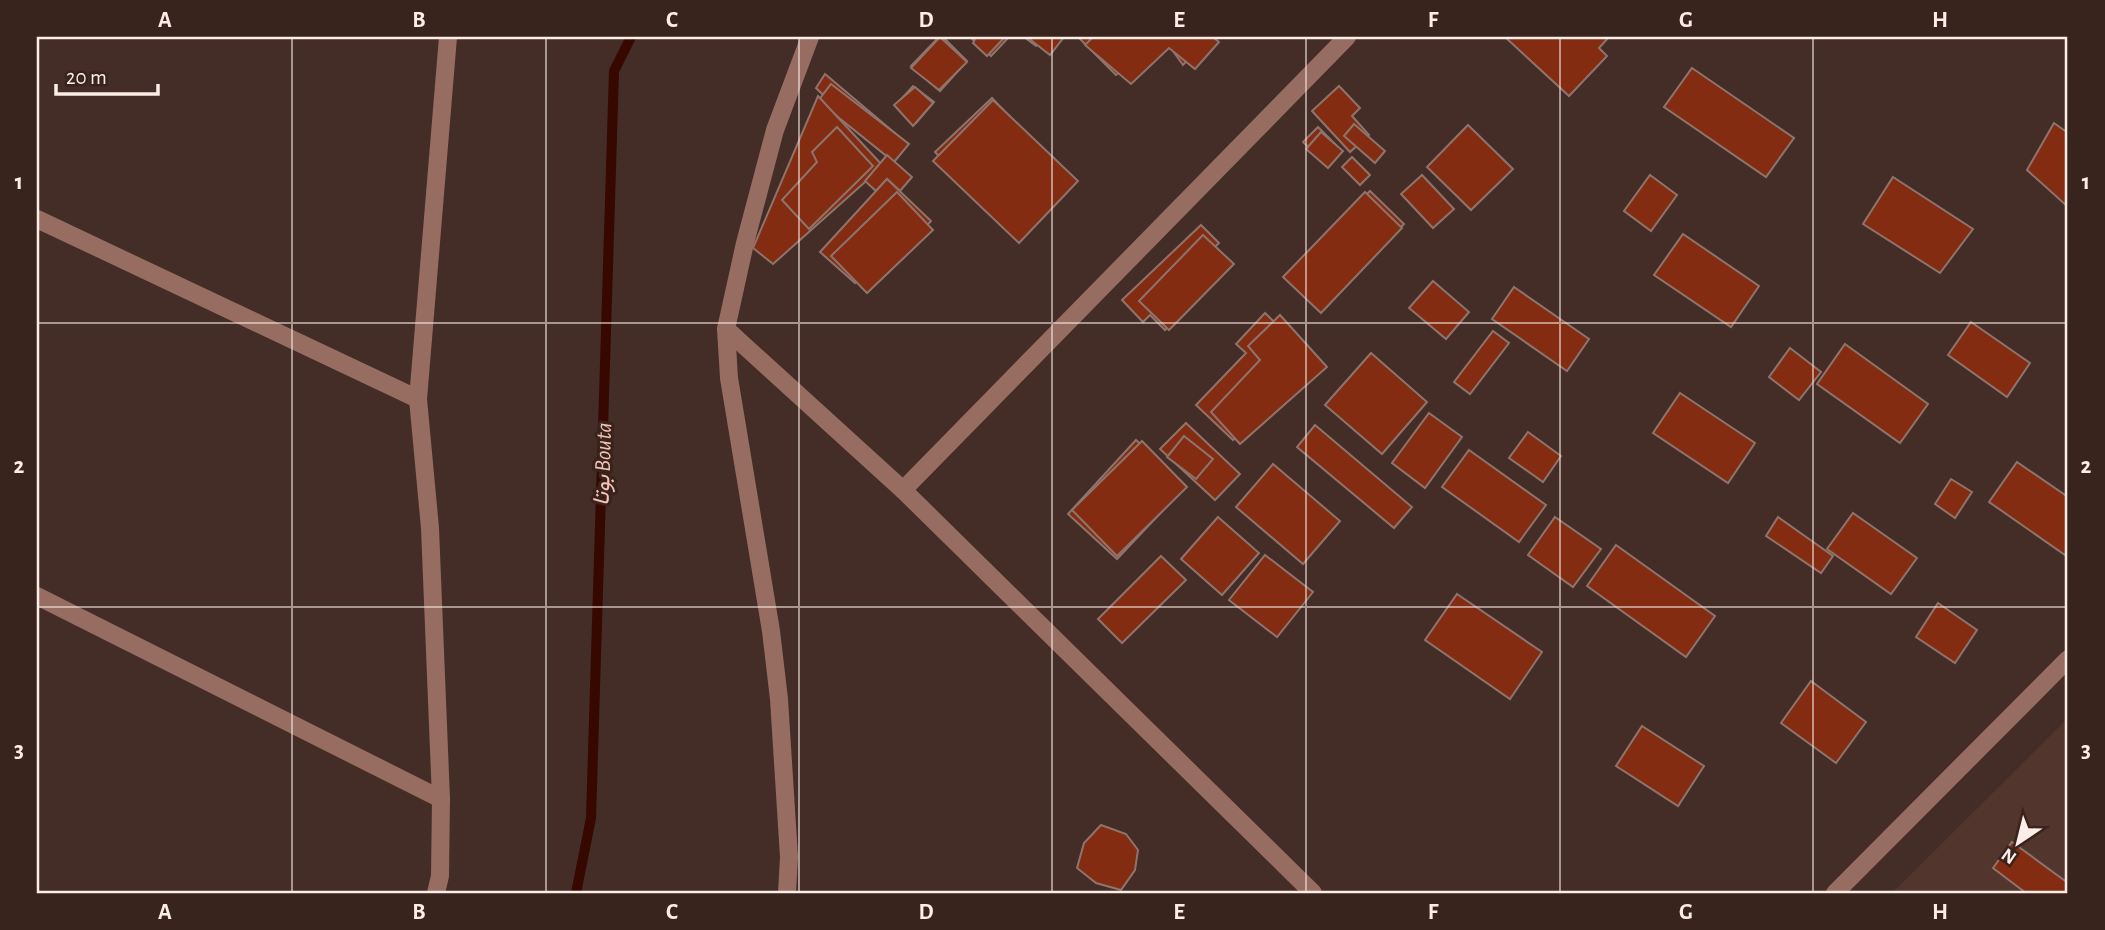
<svg xmlns="http://www.w3.org/2000/svg" width="2105" height="930" viewBox="0 0 2105 930" font-family="'Alegreya Sans',Vazirmatn,sans-serif">
<rect width="100%" height="100%" fill="#432d26"/>
<!-- built -->
<path fill="#52362d" d="M 2068,718 L 2068,893 L 1892,893 Z"/>
<g fill="none" stroke-linecap="round" stroke-linejoin="round">
<!-- stream -->
<path stroke="#360800" stroke-width="10" d="M 576,893 L 591,818 L 614,71 L 631,37"/>
</g>
<!-- building -->
<g fill="#832c11" stroke="#8e746c" stroke-width="2">
<path d="M 939,37 L 943,37 L 967,61 L 940,91 L 911,66 Z"/>
<path d="M 940,37 L 967,62 L 939,90 L 911,68 Z"/>
<path d="M 970,37 L 1009,37 L 991,56 Z"/>
<path d="M 976,37 L 1005,37 L 987,56 L 973,43 Z"/>
<path d="M 1024,37 L 1045,37 L 1036,46 Z"/>
<path d="M 1027,37 L 1064,37 L 1050,55 Z"/>
<path d="M 1078,37 L 1209,37 L 1183,65 L 1165,40 L 1116,75 Z"/>
<path d="M 1093,37 L 1213,37 L 1219,42 L 1195,69 L 1169,48 L 1131,84 L 1085,45 Z"/>
<path d="M 1505,37 L 1609,37 L 1599,48 L 1607,56 L 1569,96 Z"/>
<path d="M 1692,68 L 1794,138 L 1766,177 L 1664,107 Z"/>
<path d="M 825,74 L 902,139 L 887,155 L 816,88 Z"/>
<path d="M 831,84 L 909,144 L 894,162 L 818,101 Z"/>
<path d="M 913,86 L 934,102 L 916,123 L 895,106 Z"/>
<path d="M 1339,86 L 1360,108 L 1352,116 L 1369,135 L 1350,152 L 1312,111 Z"/>
<path d="M 915,87 L 933,103 L 913,126 L 894,105 Z"/>
<path d="M 818,96 L 883,166 L 773,264 L 753,248 Z"/>
<path d="M 992,98 L 1066,177 L 1010,231 L 935,152 Z"/>
<path d="M 993,100 L 1078,181 L 1019,243 L 933,161 Z"/>
<path d="M 2054,123 L 2068,133 L 2068,207 L 2027,170 Z"/>
<path d="M 1354,124 L 1385,151 L 1375,163 L 1344,136 Z"/>
<path d="M 1468,125 L 1513,169 L 1471,210 L 1427,167 Z"/>
<path d="M 837,127 L 873,166 L 809,229 L 782,200 L 817,162 L 812,152 Z"/>
<path d="M 1318,127 L 1336,145 L 1321,160 L 1303,142 Z"/>
<path d="M 1321,132 L 1343,151 L 1328,168 L 1306,149 Z"/>
<path d="M 887,155 L 912,177 L 900,191 L 887,179 L 876,191 L 865,181 Z"/>
<path d="M 1352,157 L 1370,175 L 1360,185 L 1342,167 Z"/>
<path d="M 1422,175 L 1454,209 L 1433,228 L 1401,194 Z"/>
<path d="M 1650,175 L 1677,195 L 1651,231 L 1624,211 Z"/>
<path d="M 1893,177 L 1973,229 L 1940,273 L 1863,224 Z"/>
<path d="M 887,179 L 931,221 L 899,255 L 889,246 L 855,283 L 820,252 Z"/>
<path d="M 1370,191 L 1404,224 L 1320,308 L 1287,274 Z"/>
<path d="M 897,192 L 933,230 L 867,293 L 831,256 Z"/>
<path d="M 1365,192 L 1402,228 L 1321,313 L 1283,277 Z"/>
<path d="M 1201,225 L 1219,243 L 1181,278 L 1191,289 L 1179,300 L 1188,309 L 1165,330 L 1150,315 L 1143,322 L 1122,300 Z"/>
<path d="M 1683,234 L 1759,286 L 1731,327 L 1654,275 Z"/>
<path d="M 1203,235 L 1234,264 L 1169,330 L 1139,301 Z"/>
<path d="M 1433,281 L 1469,312 L 1446,339 L 1409,308 Z"/>
<path d="M 1514,287 L 1589,339 L 1567,371 L 1492,319 Z"/>
<path d="M 1265,313 L 1312,358 L 1233,440 L 1196,405 L 1246,353 L 1236,344 Z"/>
<path d="M 1280,315 L 1327,367 L 1240,444 L 1211,412 L 1260,360 L 1248,346 Z"/>
<path d="M 1971,322 L 2030,363 L 2007,397 L 1948,355 Z"/>
<path d="M 1493,331 L 1509,343 L 1470,394 L 1454,382 Z"/>
<path d="M 1845,344 L 1928,404 L 1900,443 L 1817,384 Z"/>
<path d="M 1790,348 L 1821,372 L 1799,400 L 1769,377 Z"/>
<path d="M 1371,353 L 1427,402 L 1382,454 L 1325,405 Z"/>
<path d="M 1680,393 L 1755,443 L 1728,483 L 1653,433 Z"/>
<path d="M 1429,413 L 1462,437 L 1425,488 L 1392,463 Z"/>
<path d="M 1186,423 L 1240,474 L 1215,500 L 1160,449 Z"/>
<path d="M 1315,425 L 1412,507 L 1394,528 L 1297,447 Z"/>
<path d="M 1528,432 L 1561,456 L 1543,482 L 1509,458 Z"/>
<path d="M 1184,436 L 1213,459 L 1196,479 L 1167,457 Z"/>
<path d="M 1136,440 L 1186,486 L 1117,559 L 1068,514 Z"/>
<path d="M 1142,441 L 1187,487 L 1117,556 L 1072,510 Z"/>
<path d="M 1469,450 L 1546,505 L 1519,542 L 1442,487 Z"/>
<path d="M 2017,462 L 2068,497 L 2068,550 L 2065,555 L 1989,502 Z"/>
<path d="M 1273,464 L 1340,521 L 1303,564 L 1236,507 Z"/>
<path d="M 1951,479 L 1972,492 L 1955,518 L 1935,504 Z"/>
<path d="M 1853,513 L 1917,558 L 1891,594 L 1827,549 Z"/>
<path d="M 1218,517 L 1259,553 L 1222,595 L 1181,559 Z"/>
<path d="M 1555,517 L 1601,549 L 1573,587 L 1528,555 Z"/>
<path d="M 1778,517 L 1833,556 L 1821,573 L 1766,536 Z"/>
<path d="M 1616,545 L 1715,616 L 1686,657 L 1587,586 Z"/>
<path d="M 1265,555 L 1313,592 L 1277,637 L 1229,600 Z"/>
<path d="M 1161,556 L 1186,580 L 1122,643 L 1098,619 Z"/>
<path d="M 1457,594 L 1542,652 L 1510,699 L 1425,640 Z"/>
<path d="M 1938,603 L 1977,630 L 1955,663 L 1916,637 Z"/>
<path d="M 1811,681 L 1866,722 L 1836,763 L 1781,723 Z"/>
<path d="M 1642,726 L 1704,766 L 1678,806 L 1616,766 Z"/>
<path d="M 1101,825 L 1126,834 L 1138,850 L 1135,870 L 1121,890 L 1096,883 L 1077,868 L 1084,843 Z"/>
<path d="M 2012,842 L 2068,883 L 2068,893 L 2026,893 L 1993,868 Z"/>
</g>
<g fill="none" stroke-linecap="round" stroke-linejoin="round">
<!-- minor -->
<g stroke="#976d61" stroke-width="18">
<path d="M 37,219 L 418,399"/>
<path d="M 726,329 L 903,490 L 1313,893"/>
<path d="M 903,490 L 1347,37"/>
<path d="M 37,596 L 441,799"/>
<path d="M 436,893 L 440,876 L 441,799 L 430,528 L 418,399 L 448,37"/>
<path d="M 787,893 L 789,857 L 779,699 L 771,631 L 729,378 L 726,329 L 745,243 L 775,130 L 810,37"/>
<path d="M 1835,893 L 2068,659"/>
</g>
</g>
<!-- grid -->
<path fill="none" stroke="#fcede8" stroke-width="2" stroke-opacity="0.55" d="M 292,37 L 292,893M 546,37 L 546,893M 799,37 L 799,893M 1052,37 L 1052,893M 1306,37 L 1306,893M 1560,37 L 1560,893M 1813,37 L 1813,893M 37,323 L 2068,323M 37,607 L 2068,607"/>
<g text-anchor="middle" stroke-width="6" stroke-linejoin="round" paint-order="stroke">
<!-- water labels -->
<g font-size="23" font-style="italic" fill="#f5c2b3" stroke="#39231d">
<text transform="translate(602 464) rotate(-88)" y="8">بوتا Bouta</text>
</g>
</g>
<!-- border -->
<rect width="2105" height="930" fill="none" stroke="#39231d" stroke-width="77"/>
<!-- north arrow -->
<g transform="translate(2018 843) rotate(215)" stroke="#39231d" stroke-width="5" paint-order="stroke">
<path d="M0-5L12 26L0 18L-12 26Z" fill="#fcede8"/>
<text y="-10" font-size="19" font-weight="bold" text-anchor="middle" fill="#fcede8">N</text>
</g>
<!-- scale -->
<path d="M56 84v10h102v-10" fill="none" stroke="#fcede8" stroke-width="3.5"/>
<text x="66" y="84" font-size="21" fill="#fcede8" stroke="#39231d" stroke-width="5" paint-order="stroke">20 m</text>
<rect x="38" y="38" width="2028" height="854" fill="none" stroke="#fcede8" stroke-width="2.5"/>
<g font-size="23" text-anchor="middle" font-weight="bold" fill="#fcede8">
<text x="165" y="27">A</text>
<text x="419" y="27">B</text>
<text x="672" y="27">C</text>
<text x="926" y="27">D</text>
<text x="1179" y="27">E</text>
<text x="1433" y="27">F</text>
<text x="1686" y="27">G</text>
<text x="1940" y="27">H</text>
<text x="19" y="189">1</text>
<text x="2086" y="189">1</text>
<text x="19" y="473">2</text>
<text x="2086" y="473">2</text>
<text x="19" y="757">3</text>
<text x="2086" y="757">3</text>
<text x="165" y="919">A</text>
<text x="419" y="919">B</text>
<text x="672" y="919">C</text>
<text x="926" y="919">D</text>
<text x="1179" y="919">E</text>
<text x="1433" y="919">F</text>
<text x="1686" y="919">G</text>
<text x="1940" y="919">H</text>
</g>
</svg>
